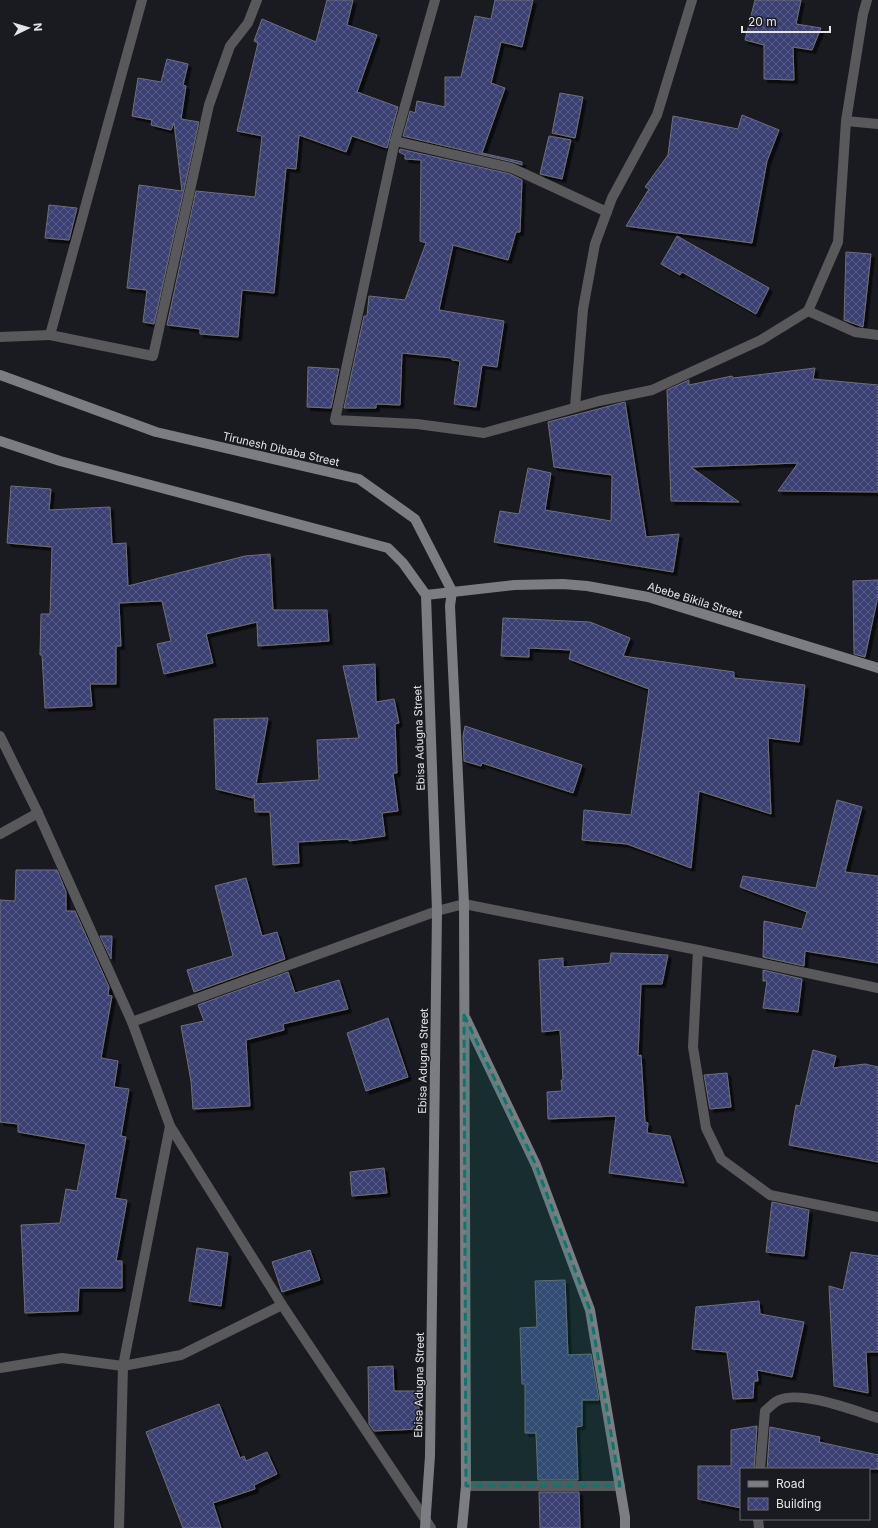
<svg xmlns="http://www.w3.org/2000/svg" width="878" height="1528" viewBox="0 0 878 1528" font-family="Inter,sans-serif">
<defs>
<pattern id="building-cross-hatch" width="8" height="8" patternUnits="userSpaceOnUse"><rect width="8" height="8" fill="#3b3f73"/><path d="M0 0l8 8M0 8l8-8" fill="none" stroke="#575b87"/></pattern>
<filter id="shadow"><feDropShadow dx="3.5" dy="3.5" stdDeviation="0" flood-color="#0009"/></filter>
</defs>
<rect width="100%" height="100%" fill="#1a1b21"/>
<!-- building -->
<g fill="url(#building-cross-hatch)" stroke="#6f7077" filter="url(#shadow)">
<path d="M 327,0 L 353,0 L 347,25 L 377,35 L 357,92 L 398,107 L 387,148 L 352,136 L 346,152 L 299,135 L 296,169 L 286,168 L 274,293 L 242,290 L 238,337 L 200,334 L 200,329 L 167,325 L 196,191 L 255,197 L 262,136 L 237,131 L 258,43 L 254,41 L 262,19 L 316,42 Z"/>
<path d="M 495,0 L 533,0 L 522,47 L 501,42 L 491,83 L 505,88 L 482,153 L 522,162 L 522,165 L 513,162 L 403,136 L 410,111 L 415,113 L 417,101 L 445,107 L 445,77 L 461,77 L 475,16 L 491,19 Z"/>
<path d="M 755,0 L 801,0 L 796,24 L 821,28 L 812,50 L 793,47 L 794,80 L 764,79 L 764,45 L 745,40 Z"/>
<path d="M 167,59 L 188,64 L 183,85 L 186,86 L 181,119 L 199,122 L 154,324 L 143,322 L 147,290 L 127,288 L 139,185 L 182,191 L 174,123 L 171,130 L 151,125 L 152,120 L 132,116 L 138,78 L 161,82 Z"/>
<path d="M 560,93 L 583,97 L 575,138 L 552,133 Z"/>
<path d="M 742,115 L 779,130 L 767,161 L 752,243 L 626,226 L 649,189 L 645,187 L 668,155 L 673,116 L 738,129 Z"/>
<path d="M 549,136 L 571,140 L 562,179 L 540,174 Z"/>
<path d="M 400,149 L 510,174 L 522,180 L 520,232 L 516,232 L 508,260 L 453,245 L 439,310 L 504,321 L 497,367 L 482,365 L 476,407 L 454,404 L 460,361 L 452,360 L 452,358 L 402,353 L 400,405 L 376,404 L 376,408 L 344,408 L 364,316 L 367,316 L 369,296 L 405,300 L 426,243 L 420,241 L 421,160 L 405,159 L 405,155 L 399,152 Z"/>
<path d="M 49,205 L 77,208 L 69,240 L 45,238 Z"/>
<path d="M 677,236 L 769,288 L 756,314 L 682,272 L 680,275 L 661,264 Z"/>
<path d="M 846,252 L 871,254 L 863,327 L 844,320 Z"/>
<path d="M 308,367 L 339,369 L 331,408 L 307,407 Z"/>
<path d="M 815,368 L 813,379 L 878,385 L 878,492 L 778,491 L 798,463 L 691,467 L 739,502 L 671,501 L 667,390 L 689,380 L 689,385 L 732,376 L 733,378 Z"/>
<path d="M 625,402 L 646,537 L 679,534 L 673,572 L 494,542 L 500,511 L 519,514 L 528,468 L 551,473 L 545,510 L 611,521 L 612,475 L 554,467 L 548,422 Z"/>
<path d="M 11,486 L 51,489 L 49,510 L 110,507 L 112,544 L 126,543 L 128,586 L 245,556 L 270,554 L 273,610 L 327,610 L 329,641 L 258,646 L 257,622 L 206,634 L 213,663 L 164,674 L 157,644 L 171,641 L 162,601 L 119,603 L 121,646 L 116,646 L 116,684 L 90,684 L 92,706 L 45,708 L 42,655 L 40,655 L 41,614 L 50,614 L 52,547 L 7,543 Z"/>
<path d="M 878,580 L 878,596 L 865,657 L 854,654 L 853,581 Z"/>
<path d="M 503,618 L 590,622 L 630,638 L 623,656 L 734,672 L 734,678 L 805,685 L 799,742 L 768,738 L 771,814 L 699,791 L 691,868 L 627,844 L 582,840 L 584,810 L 631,815 L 649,689 L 569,659 L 571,650 L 529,648 L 529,657 L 501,656 Z"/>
<path d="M 375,664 L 376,702 L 394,699 L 399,723 L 395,724 L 397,773 L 393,773 L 398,811 L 382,813 L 385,836 L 349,841 L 349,839 L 298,842 L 299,863 L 273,865 L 270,812 L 255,812 L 254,794 L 253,798 L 216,789 L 214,719 L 268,718 L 256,784 L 319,780 L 317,740 L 359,738 L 343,666 Z"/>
<path d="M 465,726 L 582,765 L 573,793 L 482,763 L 481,766 L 464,761 L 463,736 Z"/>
<path d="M 837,800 L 862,807 L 845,872 L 878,876 L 878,963 L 805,951 L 804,966 L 763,957 L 764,921 L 802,929 L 807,912 L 740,887 L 743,876 L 816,888 Z"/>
<path d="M 16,870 L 57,870 L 66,892 L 66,911 L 75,911 L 109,987 L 108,995 L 112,996 L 101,1058 L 118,1061 L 114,1087 L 129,1089 L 121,1136 L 126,1137 L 115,1198 L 127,1200 L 116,1261 L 122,1261 L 122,1288 L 79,1288 L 78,1311 L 25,1313 L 21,1225 L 60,1223 L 66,1189 L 77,1191 L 86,1144 L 18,1132 L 18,1124 L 0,1122 L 0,900 L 15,901 Z"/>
<path d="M 246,878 L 262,936 L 277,932 L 285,959 L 194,992 L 187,970 L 233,956 L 215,886 Z"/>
<path d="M 100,936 L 112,936 L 111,959 Z"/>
<path d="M 611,953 L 668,955 L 662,984 L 641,984 L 638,1056 L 641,1055 L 645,1122 L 648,1123 L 647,1133 L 670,1136 L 684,1183 L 609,1173 L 616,1116 L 548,1119 L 547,1092 L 562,1091 L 561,1080 L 563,1080 L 560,1030 L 542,1032 L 539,960 L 563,958 L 563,967 L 610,963 Z"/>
<path d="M 763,970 L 802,979 L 798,1012 L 763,1008 L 767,981 L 763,981 Z"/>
<path d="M 288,972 L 295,993 L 339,980 L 348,1009 L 283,1024 L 284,1030 L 246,1040 L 250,1106 L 193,1109 L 191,1081 L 181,1026 L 204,1021 L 198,1005 Z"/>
<path d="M 388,1018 L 408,1077 L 366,1091 L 347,1033 Z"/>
<path d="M 813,1050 L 836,1056 L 833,1068 L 865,1064 L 878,1067 L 878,1162 L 789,1145 L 796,1105 L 800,1106 Z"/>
<path d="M 727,1073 L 731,1107 L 710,1109 L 704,1075 Z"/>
<path d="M 384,1168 L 387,1193 L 352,1196 L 350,1172 Z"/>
<path d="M 772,1202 L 809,1210 L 804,1256 L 766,1252 Z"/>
<path d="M 197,1248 L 228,1253 L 221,1306 L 189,1301 Z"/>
<path d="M 310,1250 L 320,1280 L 282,1292 L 272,1262 Z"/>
<path d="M 851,1252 L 878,1256 L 878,1352 L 866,1352 L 868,1393 L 834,1386 L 829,1286 L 843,1290 Z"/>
<path d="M 565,1280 L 568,1355 L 591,1354 L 599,1400 L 582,1400 L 582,1426 L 576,1427 L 578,1480 L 538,1480 L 536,1433 L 525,1433 L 525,1384 L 522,1384 L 520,1328 L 537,1327 L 535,1281 Z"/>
<path d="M 759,1301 L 760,1314 L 804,1322 L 792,1377 L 757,1370 L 758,1381 L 754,1381 L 753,1398 L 733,1399 L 727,1352 L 692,1349 L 696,1307 Z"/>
<path d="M 393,1366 L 394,1391 L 418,1391 L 420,1429 L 374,1431 L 369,1424 L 368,1367 Z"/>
<path d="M 219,1404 L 240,1458 L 244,1456 L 246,1461 L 267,1452 L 277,1474 L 254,1485 L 255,1489 L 213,1503 L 221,1528 L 183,1528 L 146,1432 Z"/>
<path d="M 757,1426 L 754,1469 L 741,1469 L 741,1508 L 698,1499 L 698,1466 L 731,1466 L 731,1430 Z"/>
<path d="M 770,1427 L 820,1437 L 819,1442 L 878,1455 L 878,1469 L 767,1469 Z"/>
<path d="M 539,1492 L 579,1492 L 580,1528 L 540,1528 Z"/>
</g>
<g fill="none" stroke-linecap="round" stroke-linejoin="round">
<!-- street -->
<g stroke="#59595c" stroke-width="10">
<path d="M 435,0 L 395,141 L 335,420 L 417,424 L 484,433 L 599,401 L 652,390 L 761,340 L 808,311 L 838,242 L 846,121 L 863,14 L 867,0"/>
<path d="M 846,121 L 878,124"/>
<path d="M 395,141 L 512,168 L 607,212"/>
<path d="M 808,311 L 855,332 L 878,335"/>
<path d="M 50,335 L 153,356 L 209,105 L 230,46 L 248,23 L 257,0"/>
<path d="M 0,337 L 50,335 L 142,0"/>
<path d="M 575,407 L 583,309 L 595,244 L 612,198 L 657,115 L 692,0"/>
<path d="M 0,736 L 38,813 L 132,1022 L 170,1126 L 282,1305 L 431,1528"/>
<path d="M 0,834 L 38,813"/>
<path d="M 698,950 L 693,1047 L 706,1128 L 721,1159 L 770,1195 L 878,1217"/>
<path d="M 132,1022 L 437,911 L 464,904 L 698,950 L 878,988"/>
<path d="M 0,1368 L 62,1358 L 123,1366 L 181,1355 L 282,1305"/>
<path d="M 760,1469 L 765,1411 C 769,1408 774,1402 779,1400 C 802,1390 855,1411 878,1418"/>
<path d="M 466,1486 L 620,1486"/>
<path d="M 758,1519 L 759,1528"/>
<path d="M 119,1528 L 123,1366 L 170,1126"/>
</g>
<!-- secondary -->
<g stroke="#7c7d82" stroke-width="10">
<path d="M 0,375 L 156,432 L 359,479 L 415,519 L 452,591 L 450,606 L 464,904 L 466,1486 L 462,1528"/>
<path d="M 0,441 L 60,461 L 388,548 L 403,563 L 426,595"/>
<path d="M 426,595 L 514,585 L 563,584 L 587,586 L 648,597 L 878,668"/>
<path d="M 466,1019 L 536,1165 L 590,1310 L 625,1517 L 625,1528"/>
<path d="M 425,1528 L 430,1456 L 437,911 L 426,595"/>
</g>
</g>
<!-- marked area -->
<path fill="#0f766e" fill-opacity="0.2" stroke="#0f766e" stroke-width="3" stroke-dasharray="8 5" stroke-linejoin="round" d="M 464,1015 L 536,1165 L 590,1310 L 620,1486 L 466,1486 Z"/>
<g text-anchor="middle" stroke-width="3" stroke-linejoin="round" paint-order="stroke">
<!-- street labels -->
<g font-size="11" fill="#e4e5e9" stroke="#1a1b21">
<text transform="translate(281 449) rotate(13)" y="4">Tirunesh Dibaba Street</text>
<text transform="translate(695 600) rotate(17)" y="4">Abebe Bikila Street</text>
<text transform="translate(419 738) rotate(-92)" y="4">Ebisa Adugna Street</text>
<text transform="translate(423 1061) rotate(-89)" y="4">Ebisa Adugna Street</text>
<text transform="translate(419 1385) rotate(-89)" y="4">Ebisa Adugna Street</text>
</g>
</g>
<!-- legend -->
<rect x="740" y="1468" width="130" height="52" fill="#1a1b21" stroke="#6b6c71"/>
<rect x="748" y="1481" width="20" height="6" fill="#7c7d82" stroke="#6b6c71"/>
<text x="776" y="1488" font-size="12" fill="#e4e5e9">Road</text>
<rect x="748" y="1498" width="20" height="12" fill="url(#building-cross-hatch)" stroke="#6b6c71"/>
<text x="776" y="1508" font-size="12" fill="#e4e5e9">Building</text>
<!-- north arrow -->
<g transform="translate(28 28) rotate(85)" stroke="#1a1b21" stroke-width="3" paint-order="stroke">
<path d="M0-3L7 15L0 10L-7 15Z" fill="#e4e5e9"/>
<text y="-6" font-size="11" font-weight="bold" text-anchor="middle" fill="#e4e5e9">N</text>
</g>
<!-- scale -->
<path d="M742 26v6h88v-6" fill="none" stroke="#e4e5e9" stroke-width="2"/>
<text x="748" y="26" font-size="12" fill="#e4e5e9" stroke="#1a1b21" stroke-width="3" paint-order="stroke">20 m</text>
</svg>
